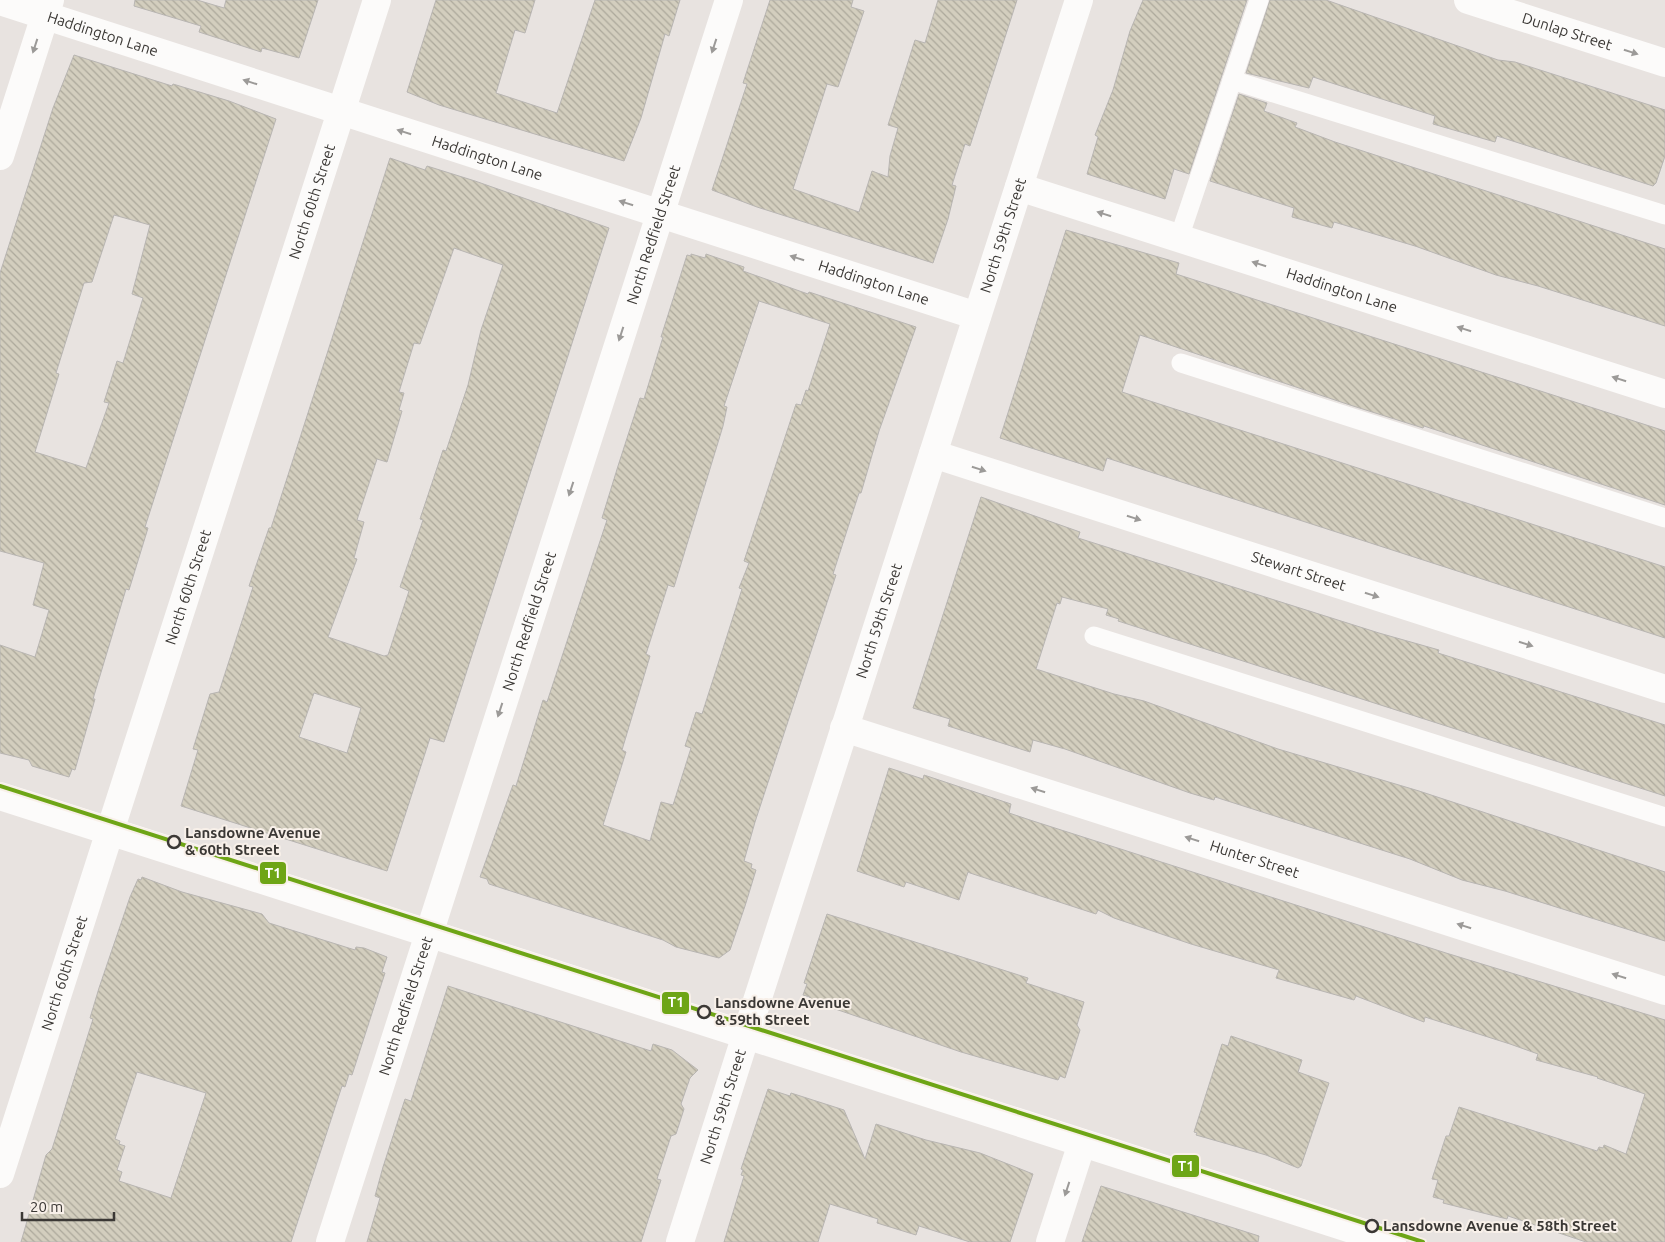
<svg xmlns="http://www.w3.org/2000/svg" width="1665" height="1242" viewBox="0 0 1665 1242" font-family="Ubuntu,sans-serif">
<defs>
<pattern id="building-back-hatch" width="6" height="6" patternUnits="userSpaceOnUse" patternTransform="scale(1.25)"><rect width="6" height="6" fill="#d3cebe"/><path d="M-1 5l2 2M0 0l6 6M5-1l2 2" fill="none" stroke="#aca89b"/></pattern>
</defs>
<rect width="100%" height="100%" fill="#e8e3e0"/>
<!-- building -->
<g fill="url(#building-back-hatch)" stroke="#b8b5b2" fill-rule="evenodd">
<path d="M 135,0 L 197,0 L 224,8 L 226,0 L 318,0 L 299,58 L 262,48 L 261,52 L 199,32 L 201,26 L 134,6 Z"/>
<path d="M 436,0 L 535,0 L 525,33 L 515,30 L 496,93 L 557,113 L 595,0 L 680,0 L 669,36 L 665,34 L 641,118 L 624,161 L 439,105 L 407,92 Z"/>
<path d="M 770,0 L 853,0 L 851,7 L 864,11 L 838,87 L 827,84 L 793,189 L 859,212 L 872,171 L 888,177 L 890,156 L 898,128 L 888,125 L 915,40 L 925,43 L 938,0 L 1017,0 L 970,146 L 965,144 L 952,185 L 956,186 L 948,219 L 933,263 L 757,207 L 712,190 L 747,84 L 743,83 Z"/>
<path d="M 1143,0 L 1247,0 L 1189,174 L 1174,169 L 1165,199 L 1087,174 L 1098,137 L 1095,135 L 1113,90 L 1130,31 Z"/>
<path d="M 1270,0 L 1326,0 L 1498,60 L 1515,62 L 1665,110 L 1665,156 L 1656,183 L 1653,186 L 1497,136 L 1495,142 L 1433,124 L 1435,116 L 1313,77 L 1309,88 L 1246,73 Z"/>
<path d="M 74,55 L 172,86 L 173,84 L 229,101 L 276,119 L 145,527 L 148,528 L 129,590 L 126,589 L 93,699 L 95,699 L 75,770 L 72,769 L 69,777 L 32,766 L 29,760 L 0,753 L 0,645 L 35,657 L 49,610 L 33,605 L 44,563 L 0,551 L 0,273 L 53,108 ZM 114,215 L 150,225 L 132,294 L 143,298 L 123,363 L 117,361 L 104,402 L 109,403 L 86,468 L 35,452 L 59,374 L 56,373 L 84,283 L 92,282 Z"/>
<path d="M 1239,94 L 1267,103 L 1264,111 L 1297,123 L 1295,127 L 1335,142 L 1665,249 L 1665,326 L 1538,286 L 1496,275 L 1415,246 L 1334,222 L 1332,228 L 1292,217 L 1294,208 L 1210,181 Z"/>
<path d="M 390,158 L 425,170 L 427,166 L 475,181 L 609,228 L 444,742 L 430,738 L 387,871 L 181,806 L 198,750 L 193,749 L 210,694 L 219,692 L 253,587 L 249,586 L 269,528 L 271,528 ZM 454,248 L 503,265 L 481,330 L 468,385 L 446,451 L 443,450 L 420,519 L 423,520 L 400,587 L 409,591 L 388,655 L 384,656 L 328,637 L 357,559 L 354,558 L 364,522 L 357,520 L 377,459 L 387,462 L 402,411 L 399,410 L 404,393 L 399,392 L 414,343 L 420,344 ZM 314,693 L 361,708 L 347,753 L 299,737 Z"/>
<path d="M 1066,230 L 1179,263 L 1176,274 L 1665,431 L 1665,505 L 1424,426 L 1423,428 L 1350,405 L 1140,335 L 1122,392 L 1665,567 L 1665,638 L 1107,458 L 1103,471 L 1000,438 Z"/>
<path d="M 691,254 L 705,258 L 706,254 L 744,267 L 743,271 L 808,294 L 809,292 L 916,327 L 879,431 L 861,493 L 859,493 L 833,574 L 836,575 L 755,822 L 744,861 L 752,864 L 751,868 L 756,870 L 745,906 L 730,950 L 719,958 L 676,947 L 663,940 L 489,884 L 487,879 L 480,877 L 513,785 L 516,786 L 543,700 L 547,702 L 607,520 L 602,518 L 618,466 L 640,398 L 644,399 L 663,337 L 661,337 L 687,255 L 691,256 ZM 759,301 L 830,324 L 808,391 L 806,390 L 801,405 L 796,404 L 744,561 L 749,563 L 739,588 L 742,589 L 702,714 L 696,712 L 685,746 L 691,748 L 673,805 L 661,802 L 650,841 L 603,825 L 626,752 L 622,750 L 650,656 L 646,654 L 668,585 L 674,587 L 723,426 L 727,407 L 724,406 Z"/>
<path d="M 981,497 L 1080,532 L 1078,538 L 1379,633 L 1439,650 L 1438,653 L 1665,725 L 1665,796 L 1118,621 L 1119,619 L 1106,615 L 1108,609 L 1062,597 L 1060,604 L 1057,603 L 1036,669 L 1114,694 L 1144,701 L 1278,749 L 1419,791 L 1665,872 L 1665,941 L 1505,891 L 1462,880 L 1410,859 L 1215,797 L 1214,800 L 1190,793 L 1065,749 L 1033,740 L 1030,752 L 948,726 L 950,719 L 913,708 Z"/>
<path d="M 889,768 L 923,779 L 924,775 L 1011,804 L 1009,813 L 1033,821 L 1446,953 L 1665,1020 L 1665,1242 L 1586,1242 L 1508,1216 L 1507,1219 L 1443,1203 L 1444,1200 L 1433,1197 L 1438,1180 L 1432,1179 L 1446,1136 L 1449,1136 L 1459,1107 L 1597,1151 L 1599,1147 L 1603,1148 L 1604,1145 L 1626,1154 L 1645,1094 L 1597,1078 L 1598,1077 L 1536,1060 L 1538,1054 L 1510,1044 L 1425,1017 L 1424,1022 L 1356,996 L 1354,1000 L 1276,978 L 1279,970 L 1191,944 L 1114,918 L 1098,910 L 1096,914 L 970,873 L 968,872 L 959,900 L 906,882 L 904,887 L 857,871 Z"/>
<path d="M 142,877 L 182,892 L 262,914 L 269,923 L 355,950 L 356,947 L 364,948 L 387,957 L 382,972 L 385,973 L 352,1075 L 349,1074 L 345,1087 L 342,1086 L 291,1242 L 21,1242 L 46,1155 L 52,1149 L 93,1019 L 90,1018 L 99,988 L 130,897 L 138,879 L 141,880 ZM 137,1072 L 206,1093 L 171,1198 L 119,1181 L 122,1172 L 117,1170 L 125,1146 L 119,1144 L 120,1141 L 115,1139 Z"/>
<path d="M 827,914 L 1028,978 L 1026,983 L 1084,1002 L 1077,1025 L 1080,1030 L 1065,1078 L 1060,1076 L 1058,1080 L 961,1052 L 809,1000 L 810,997 L 803,995 L 807,984 L 804,983 Z"/>
<path d="M 448,986 L 651,1051 L 653,1044 L 672,1050 L 698,1070 L 690,1078 L 681,1104 L 684,1109 L 676,1134 L 671,1136 L 657,1179 L 661,1180 L 641,1242 L 367,1242 L 380,1198 L 375,1196 L 383,1167 L 405,1099 L 411,1101 Z"/>
<path d="M 1231,1036 L 1302,1060 L 1298,1072 L 1329,1083 L 1301,1166 L 1298,1168 L 1266,1155 L 1196,1135 L 1197,1133 L 1194,1132 L 1222,1044 L 1228,1046 Z"/>
<path d="M 768,1089 L 790,1096 L 791,1093 L 844,1110 L 865,1159 L 876,1124 L 926,1140 L 980,1153 L 1033,1174 L 1010,1242 L 970,1242 L 919,1226 L 916,1235 L 877,1223 L 878,1219 L 830,1204 L 818,1242 L 724,1242 L 744,1176 L 741,1175 L 743,1170 L 741,1169 Z"/>
<path d="M 1101,1186 L 1259,1236 L 1258,1242 L 1082,1242 Z"/>
</g>
<g fill="none" stroke-linecap="round" stroke-linejoin="round">
<!-- service -->
<g stroke="#fcfbfa" stroke-width="19">
<path d="M 1232,80 L 1665,215"/>
<path d="M 1179,238 L 1259,0"/>
<path d="M 1181,363 L 1665,518"/>
<path d="M 1094,636 L 1665,817"/>
</g>
<!-- minor -->
<g stroke="#fcfbfa" stroke-width="28">
<path id="s1" d="M 1468,0 L 1665,63"/>
<path id="s2" d="M 0,1 L 977,316"/>
<path d="M 0,156 L 50,0"/>
<path id="s3" d="M 1019,187 L 1665,394"/>
<path id="s4" d="M 933,454 L 1665,689"/>
<path id="s5" d="M 844,728 L 1665,991"/>
<path id="s6" d="M 110,831 L 377,0"/>
<path id="s7" d="M 330,1242 L 729,0"/>
<path id="s8" d="M 680,1242 L 746,1035"/>
<path d="M 1050,1242 L 1082,1143"/>
</g>
<!-- tertiary -->
<g stroke="#fcfbfa" stroke-width="28">
<path d="M 0,796 L 1392,1242"/>
<path id="s9" d="M 746,1035 L 1079,0"/>
<path id="s10" d="M 0,1174 L 110,831"/>
</g>
<defs>
<path id="tram-1" d="M 0,786 L 1423,1242"/>
</defs>
<!-- tram-1 casing -->
<use href="#tram-1" stroke="#f8f0e9" stroke-width="8"/>
<!-- tram-1 -->
<use href="#tram-1" stroke="#6ea516" stroke-width="4"/>
</g>
<!-- one-way arrows -->
<defs><path id="oneway-solid" d="M-6-.8H1V-3.2L6.5 0L1 3.2V.8H-6Z" transform="scale(1.25)"/></defs>
<g fill="#9c9a98">
<use href="#oneway-solid" transform="translate(35 46) rotate(108)"/>
<use href="#oneway-solid" transform="translate(714 46) rotate(108)"/>
<use href="#oneway-solid" transform="translate(1631 52) rotate(18)"/>
<use href="#oneway-solid" transform="translate(250 82) rotate(-162)"/>
<use href="#oneway-solid" transform="translate(404 132) rotate(-162)"/>
<use href="#oneway-solid" transform="translate(626 203) rotate(-162)"/>
<use href="#oneway-solid" transform="translate(1104 214) rotate(-162)"/>
<use href="#oneway-solid" transform="translate(797 258) rotate(-162)"/>
<use href="#oneway-solid" transform="translate(1259 264) rotate(-162)"/>
<use href="#oneway-solid" transform="translate(1464 329) rotate(-162)"/>
<use href="#oneway-solid" transform="translate(621 334) rotate(108)"/>
<use href="#oneway-solid" transform="translate(1619 379) rotate(-162)"/>
<use href="#oneway-solid" transform="translate(979 469) rotate(18)"/>
<use href="#oneway-solid" transform="translate(571 489) rotate(108)"/>
<use href="#oneway-solid" transform="translate(1134 518) rotate(18)"/>
<use href="#oneway-solid" transform="translate(1372 595) rotate(18)"/>
<use href="#oneway-solid" transform="translate(1526 644) rotate(18)"/>
<use href="#oneway-solid" transform="translate(500 710) rotate(108)"/>
<use href="#oneway-solid" transform="translate(1038 790) rotate(-162)"/>
<use href="#oneway-solid" transform="translate(1192 839) rotate(-162)"/>
<use href="#oneway-solid" transform="translate(1464 926) rotate(-162)"/>
<use href="#oneway-solid" transform="translate(1619 976) rotate(-162)"/>
<use href="#oneway-solid" transform="translate(1067 1189) rotate(108)"/>
</g>
<!-- markers -->
<g fill="#f8f0e9" stroke="#3b3835" stroke-width="2.5">
<circle cx="174" cy="842" r="6"/>
<circle cx="704" cy="1012" r="6"/>
<circle cx="1372" cy="1226" r="6"/>
</g>
<g text-anchor="middle" stroke-width="4" stroke-linejoin="round" paint-order="stroke">
<!-- street labels -->
<g font-size="15" fill="#3b3835" stroke="#f8f0e9">
<text dy="5" stroke="none"><textPath href="#s1" startOffset="104">Dunlap Street</textPath></text>
<text dy="5" stroke="none"><textPath href="#s2" startOffset="108">Haddington Lane</textPath></text>
<text dy="5" stroke="none"><textPath href="#s2" startOffset="512">Haddington Lane</textPath></text>
<text dy="5" stroke="none"><textPath href="#s6" startOffset="661">North 60th Street</textPath></text>
<text dy="5" stroke="none"><textPath href="#s7" startOffset="1058">North Redfield Street</textPath></text>
<text dy="5" stroke="none"><textPath href="#s9" startOffset="840">North 59th Street</textPath></text>
<text dy="5" stroke="none"><textPath href="#s2" startOffset="918">Haddington Lane</textPath></text>
<text dy="5" stroke="none"><textPath href="#s3" startOffset="339">Haddington Lane</textPath></text>
<text dy="5" stroke="none"><textPath href="#s4" startOffset="384">Stewart Street</textPath></text>
<text dy="5" stroke="none"><textPath href="#s6" startOffset="256">North 60th Street</textPath></text>
<text dy="5" stroke="none"><textPath href="#s7" startOffset="652">North Redfield Street</textPath></text>
<text dy="5" stroke="none"><textPath href="#s9" startOffset="435">North 59th Street</textPath></text>
<text dy="5" stroke="none"><textPath href="#s5" startOffset="431">Hunter Street</textPath></text>
<text dy="5" stroke="none"><textPath href="#s10" startOffset="211">North 60th Street</textPath></text>
<text dy="5" stroke="none"><textPath href="#s7" startOffset="248">North Redfield Street</textPath></text>
<text dy="5" stroke="none"><textPath href="#s8" startOffset="142">North 59th Street</textPath></text>
</g>
<!-- stop labels -->
<g font-size="15" font-weight="bold" fill="#3b3835" stroke="#f8f0e9" text-anchor="start">
<text x="185" y="838">Lansdowne Avenue<tspan x="185" dy="17">&amp; 60th Street</tspan></text>
<text x="715" y="1008">Lansdowne Avenue<tspan x="715" dy="17">&amp; 59th Street</tspan></text>
<text x="1383" y="1231">Lansdowne Avenue &amp; 58th Street</text>
</g>
</g>
<g stroke="#f8f0e9" stroke-width="2">
<rect x="259" y="861" width="28" height="24" rx="5" fill="#6ea516"/>
<rect x="661" y="991" width="29" height="24" rx="5" fill="#6ea516"/>
<rect x="1171" y="1154" width="29" height="24" rx="5" fill="#6ea516"/>
</g>
<g font-size="14" text-anchor="middle" font-weight="bold" fill="#fff">
<text x="273" y="878">T1</text>
<text x="676" y="1007">T1</text>
<text x="1186" y="1171">T1</text>
</g>
<!-- scale -->
<path d="M22 1212v8h92v-8" fill="none" stroke="#3b3835" stroke-width="2.5"/>
<text x="30" y="1212" font-size="15" fill="#3b3835" stroke="#f8f0e9" stroke-width="4" paint-order="stroke">20 m</text>
</svg>
